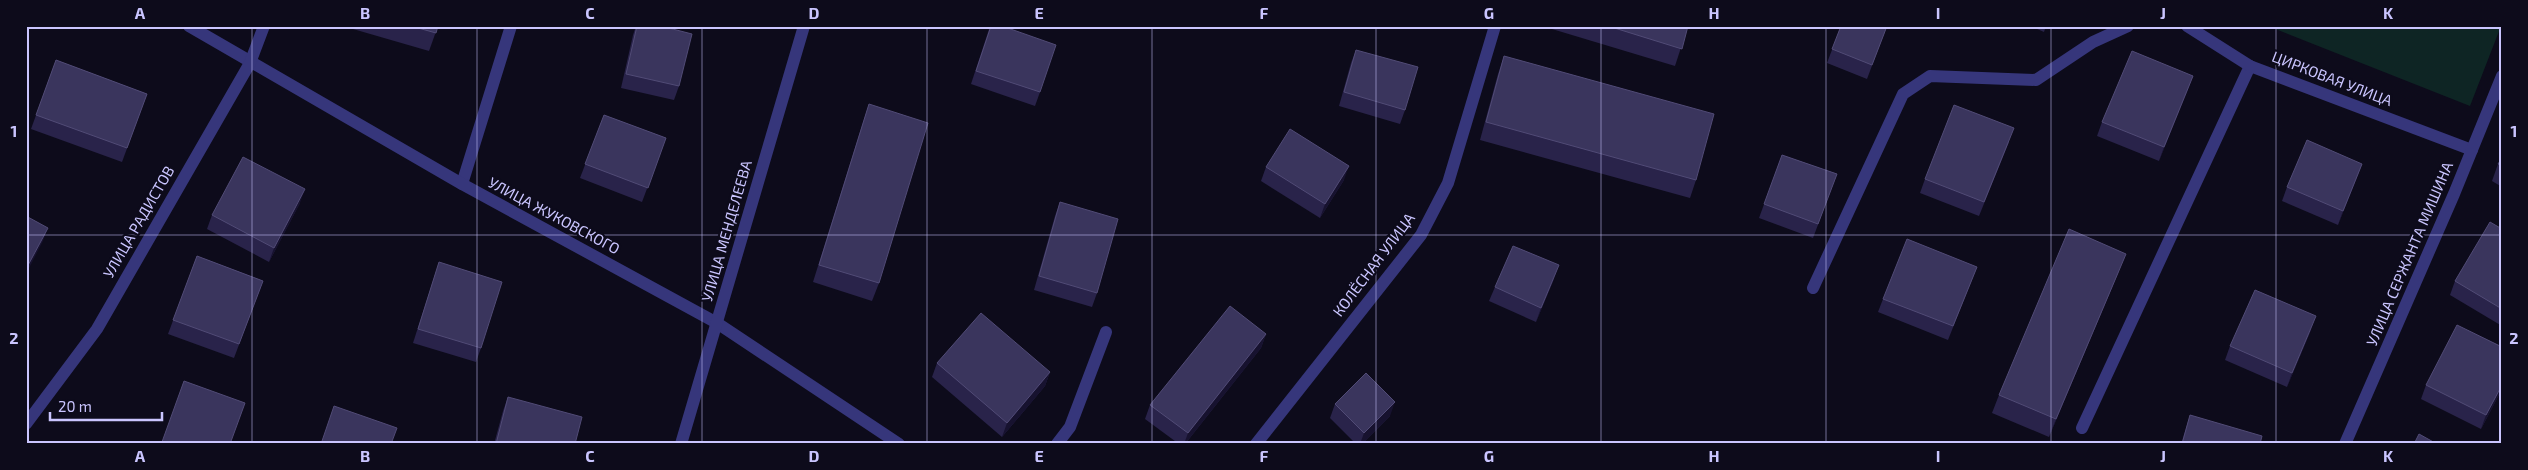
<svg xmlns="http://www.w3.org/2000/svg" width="2528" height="470" viewBox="0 0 2528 470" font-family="'Exo 2',sans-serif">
<rect width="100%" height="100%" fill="#0d0b1b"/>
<!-- green -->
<path fill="#0e2524" d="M 2268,26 L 2501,26 L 2470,106 Z"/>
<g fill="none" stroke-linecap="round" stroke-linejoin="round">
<!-- service -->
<g stroke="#36367b" stroke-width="12">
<path d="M 462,184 L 511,26"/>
<path d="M 1813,288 L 1903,94 L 1930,76 L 2036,80 L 2093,42 L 2128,26"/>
<path d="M 2082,428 L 2250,66"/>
<path d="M 1057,444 L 1070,427 L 1106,332"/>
</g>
<!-- minor -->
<g stroke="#36367b" stroke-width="12">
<path d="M 189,26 L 462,184 L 717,323 L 899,444"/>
<path d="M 2187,26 L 2250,66 L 2472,150"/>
<path d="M 26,424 L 97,329 L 250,63 L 264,26"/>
<path d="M 1256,444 L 1421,235 L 1448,183 L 1495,26"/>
</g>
<!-- tertiary -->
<g stroke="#36367b" stroke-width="12">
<path d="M 681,444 L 804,26"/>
<path d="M 2345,444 L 2454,194 L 2502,76"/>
</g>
</g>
<!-- wall -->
<g fill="#29234a">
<path d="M 353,26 L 438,26 L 429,51 L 353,29 Z"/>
<path d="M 636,26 L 661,26 L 679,86 L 674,100 L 621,88 L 633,35 Z"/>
<path d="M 990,26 L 1040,92 L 1035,106 L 971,84 Z"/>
<path d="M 1552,26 L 1688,26 L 1675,66 L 1552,29 Z"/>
<path d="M 1841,26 L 1887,26 L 1867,79 L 1827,63 Z"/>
<path d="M 2030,26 L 2046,26 L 2044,32 Z"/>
<path d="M 1356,50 L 1405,110 L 1400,124 L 1339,106 L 1351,63 Z"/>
<path d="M 1504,56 L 1696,180 L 1690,198 L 1480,140 L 1498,74 Z"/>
<path d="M 56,60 L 147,94 L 122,162 L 31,129 Z"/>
<path d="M 2193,76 L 2159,161 L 2097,136 L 2102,122 Z"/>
<path d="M 869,104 L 879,283 L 872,301 L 813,282 L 863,122 Z"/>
<path d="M 604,115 L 666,138 L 642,202 L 580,178 Z"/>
<path d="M 2009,142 L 1979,216 L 1920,193 L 1925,179 Z"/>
<path d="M 1782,155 L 1837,174 L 1813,238 L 1759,218 Z"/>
<path d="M 2502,158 L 2502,187 L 2492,181 L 2498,164 Z"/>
<path d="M 2362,164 L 2338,225 L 2282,201 L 2287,187 Z"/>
<path d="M 1266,167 L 1344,180 L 1320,218 L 1261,181 Z"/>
<path d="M 1060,202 L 1097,293 L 1092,307 L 1034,290 L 1055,216 Z"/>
<path d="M 300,203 L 269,262 L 207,229 L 212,215 Z"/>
<path d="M 2502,229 L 2502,326 L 2450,295 L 2455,281 Z"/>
<path d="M 197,256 L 263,281 L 234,358 L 168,334 Z"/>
<path d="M 439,262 L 481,348 L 476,362 L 413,343 Z"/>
<path d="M 1977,267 L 1948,340 L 1878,312 L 1883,299 Z"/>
<path d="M 2119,271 L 2049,437 L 1992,413 L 1999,395 Z"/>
<path d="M 1554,279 L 1536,322 L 1489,301 L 1495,287 Z"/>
<path d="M 2311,330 L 2287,387 L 2225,360 L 2230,346 Z"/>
<path d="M 1266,334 L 1261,348 L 1185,444 L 1179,444 L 1145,419 L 1150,405 Z"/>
<path d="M 2502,347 L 2502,389 L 2481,429 L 2421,399 L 2426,385 Z"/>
<path d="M 937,363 L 1050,372 L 1045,386 L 1002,437 L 932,377 Z"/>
<path d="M 508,397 L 575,444 L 494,444 L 503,411 Z"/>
<path d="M 1335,404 L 1390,416 L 1362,444 L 1356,444 L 1330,418 Z"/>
<path d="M 2190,415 L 2260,444 L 2181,444 Z"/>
</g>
<!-- shaded-wall -->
<g fill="#17122f">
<path d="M 2193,76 L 2188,90 L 2159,161 L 2164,147 Z"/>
<path d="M 2362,164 L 2357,178 L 2338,225 L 2343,211 Z"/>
<path d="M 1349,166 L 1344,180 L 1320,218 L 1325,204 Z"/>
<path d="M 305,189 L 300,203 L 269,262 L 274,248 Z"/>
<path d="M 48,228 L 43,241 L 26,274 L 26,269 Z"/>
<path d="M 2126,254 L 2119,271 L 2049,437 L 2056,419 Z"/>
<path d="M 1559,265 L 1554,279 L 1536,322 L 1541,308 Z"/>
<path d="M 2316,316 L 2311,330 L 2287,387 L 2292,373 Z"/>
<path d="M 1266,334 L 1261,348 L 1185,444 L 1184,444 L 1188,433 Z"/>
<path d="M 1050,372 L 1045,386 L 1002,437 L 1007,423 Z"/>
<path d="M 2502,385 L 2502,389 L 2481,429 L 2486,415 Z"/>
<path d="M 1395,402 L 1390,416 L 1362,444 L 1360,444 L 1364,433 Z"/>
</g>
<!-- building -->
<g fill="#3a355d" stroke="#514b76">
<path d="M 411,26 L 438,26 L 436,33 Z"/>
<path d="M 637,26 L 661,26 L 692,34 L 679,86 L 626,74 Z"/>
<path d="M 991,26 L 1002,26 L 1056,45 L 1040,92 L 976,71 Z"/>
<path d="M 1608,26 L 1688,26 L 1682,49 Z"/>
<path d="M 1841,26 L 1887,26 L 1872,65 L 1832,49 Z"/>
<path d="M 1356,50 L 1418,67 L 1405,110 L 1344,92 Z"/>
<path d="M 2132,51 L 2193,76 L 2164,147 L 2102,122 Z"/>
<path d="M 1504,56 L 1714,114 L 1696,180 L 1486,122 Z"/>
<path d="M 56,60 L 147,94 L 127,148 L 36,115 Z"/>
<path d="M 869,104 L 928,123 L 879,283 L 819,265 Z"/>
<path d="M 1954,105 L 2014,128 L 1984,202 L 1925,179 Z"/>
<path d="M 604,115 L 666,138 L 648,188 L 585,164 Z"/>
<path d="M 1290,129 L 1349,166 L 1325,204 L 1266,167 Z"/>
<path d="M 2307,140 L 2362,164 L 2343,211 L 2287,187 Z"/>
<path d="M 1782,155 L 1837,174 L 1818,224 L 1764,204 Z"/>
<path d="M 243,157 L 305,189 L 274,248 L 212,215 Z"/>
<path d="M 2502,158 L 2502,166 L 2498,164 Z"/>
<path d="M 1060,202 L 1118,219 L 1097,293 L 1039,276 Z"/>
<path d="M 26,216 L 48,228 L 26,269 Z"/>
<path d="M 2490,222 L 2502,229 L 2502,309 L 2455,281 Z"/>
<path d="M 2069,229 L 2126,254 L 2056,419 L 1999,395 Z"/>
<path d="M 1907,239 L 1977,267 L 1953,326 L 1883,299 Z"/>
<path d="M 1513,246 L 1559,265 L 1541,308 L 1495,287 Z"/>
<path d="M 197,256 L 263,281 L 239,344 L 173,320 Z"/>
<path d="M 439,262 L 502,282 L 481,348 L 418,329 Z"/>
<path d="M 2255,290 L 2316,316 L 2292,373 L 2230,346 Z"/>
<path d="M 1230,306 L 1266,334 L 1188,433 L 1150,405 Z"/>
<path d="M 981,313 L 1050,372 L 1007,423 L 937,363 Z"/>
<path d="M 2457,325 L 2502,347 L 2502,385 L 2486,415 L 2426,385 Z"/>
<path d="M 1366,373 L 1395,402 L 1364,433 L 1335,404 Z"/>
<path d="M 184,381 L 245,403 L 230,444 L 167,444 L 162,442 Z"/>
<path d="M 508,397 L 582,417 L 575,444 L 496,444 Z"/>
<path d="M 334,406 L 397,428 L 391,444 L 321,444 Z"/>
<path d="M 2190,415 L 2262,436 L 2260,444 L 2182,444 Z"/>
<path d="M 2419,434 L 2437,444 L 2414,444 Z"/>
</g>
<!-- grid -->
<path fill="none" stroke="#cac5ff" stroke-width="1" stroke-opacity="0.55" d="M 252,26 L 252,444M 477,26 L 477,444M 702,26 L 702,444M 927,26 L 927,444M 1152,26 L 1152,444M 1376,26 L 1376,444M 1601,26 L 1601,444M 1826,26 L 1826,444M 2051,26 L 2051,444M 2276,26 L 2276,444M 26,235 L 2502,235"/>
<g text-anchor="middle" stroke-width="4.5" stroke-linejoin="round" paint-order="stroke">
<!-- street labels -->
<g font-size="15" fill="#cac5ff" stroke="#0d0b1b">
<text transform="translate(2332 79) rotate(21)" y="5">ЦИРКОВАЯ УЛИЦА</text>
<text transform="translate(554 216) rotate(28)" y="5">УЛИЦА ЖУКОВСКОГО</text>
<text transform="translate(139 222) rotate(-60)" y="5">УЛИЦА РАДИСТОВ</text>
<text transform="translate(727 231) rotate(-74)" y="5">УЛИЦА МЕНДЕЛЕЕВА</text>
<text transform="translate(2410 254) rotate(-67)" y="5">УЛИЦА СЕРЖАНТА МИШИНА</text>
<text transform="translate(1374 265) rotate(-53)" y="5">КОЛЁСНАЯ УЛИЦА</text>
</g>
</g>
<!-- border -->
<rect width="2528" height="470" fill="none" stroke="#0d0b1b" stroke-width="55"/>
<!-- scale -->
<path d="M50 412v8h112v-8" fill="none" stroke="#cac5ff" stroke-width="2.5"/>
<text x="58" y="412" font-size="15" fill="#cac5ff" stroke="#0d0b1b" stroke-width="4" paint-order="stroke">20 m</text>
<rect x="28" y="28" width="2472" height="414" fill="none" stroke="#cac5ff" stroke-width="2"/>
<g font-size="16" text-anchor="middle" font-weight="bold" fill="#cac5ff">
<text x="140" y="19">A</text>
<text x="365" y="19">B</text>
<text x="590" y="19">C</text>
<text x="814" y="19">D</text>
<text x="1039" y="19">E</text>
<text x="1264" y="19">F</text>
<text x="1489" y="19">G</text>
<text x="1714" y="19">H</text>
<text x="1938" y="19">I</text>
<text x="2163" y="19">J</text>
<text x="2388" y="19">K</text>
<text x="14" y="137">1</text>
<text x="2514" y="137">1</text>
<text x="14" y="344">2</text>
<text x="2514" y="344">2</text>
<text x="140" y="462">A</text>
<text x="365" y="462">B</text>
<text x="590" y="462">C</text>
<text x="814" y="462">D</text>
<text x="1039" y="462">E</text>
<text x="1264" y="462">F</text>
<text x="1489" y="462">G</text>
<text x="1714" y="462">H</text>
<text x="1938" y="462">I</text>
<text x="2163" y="462">J</text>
<text x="2388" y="462">K</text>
</g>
</svg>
